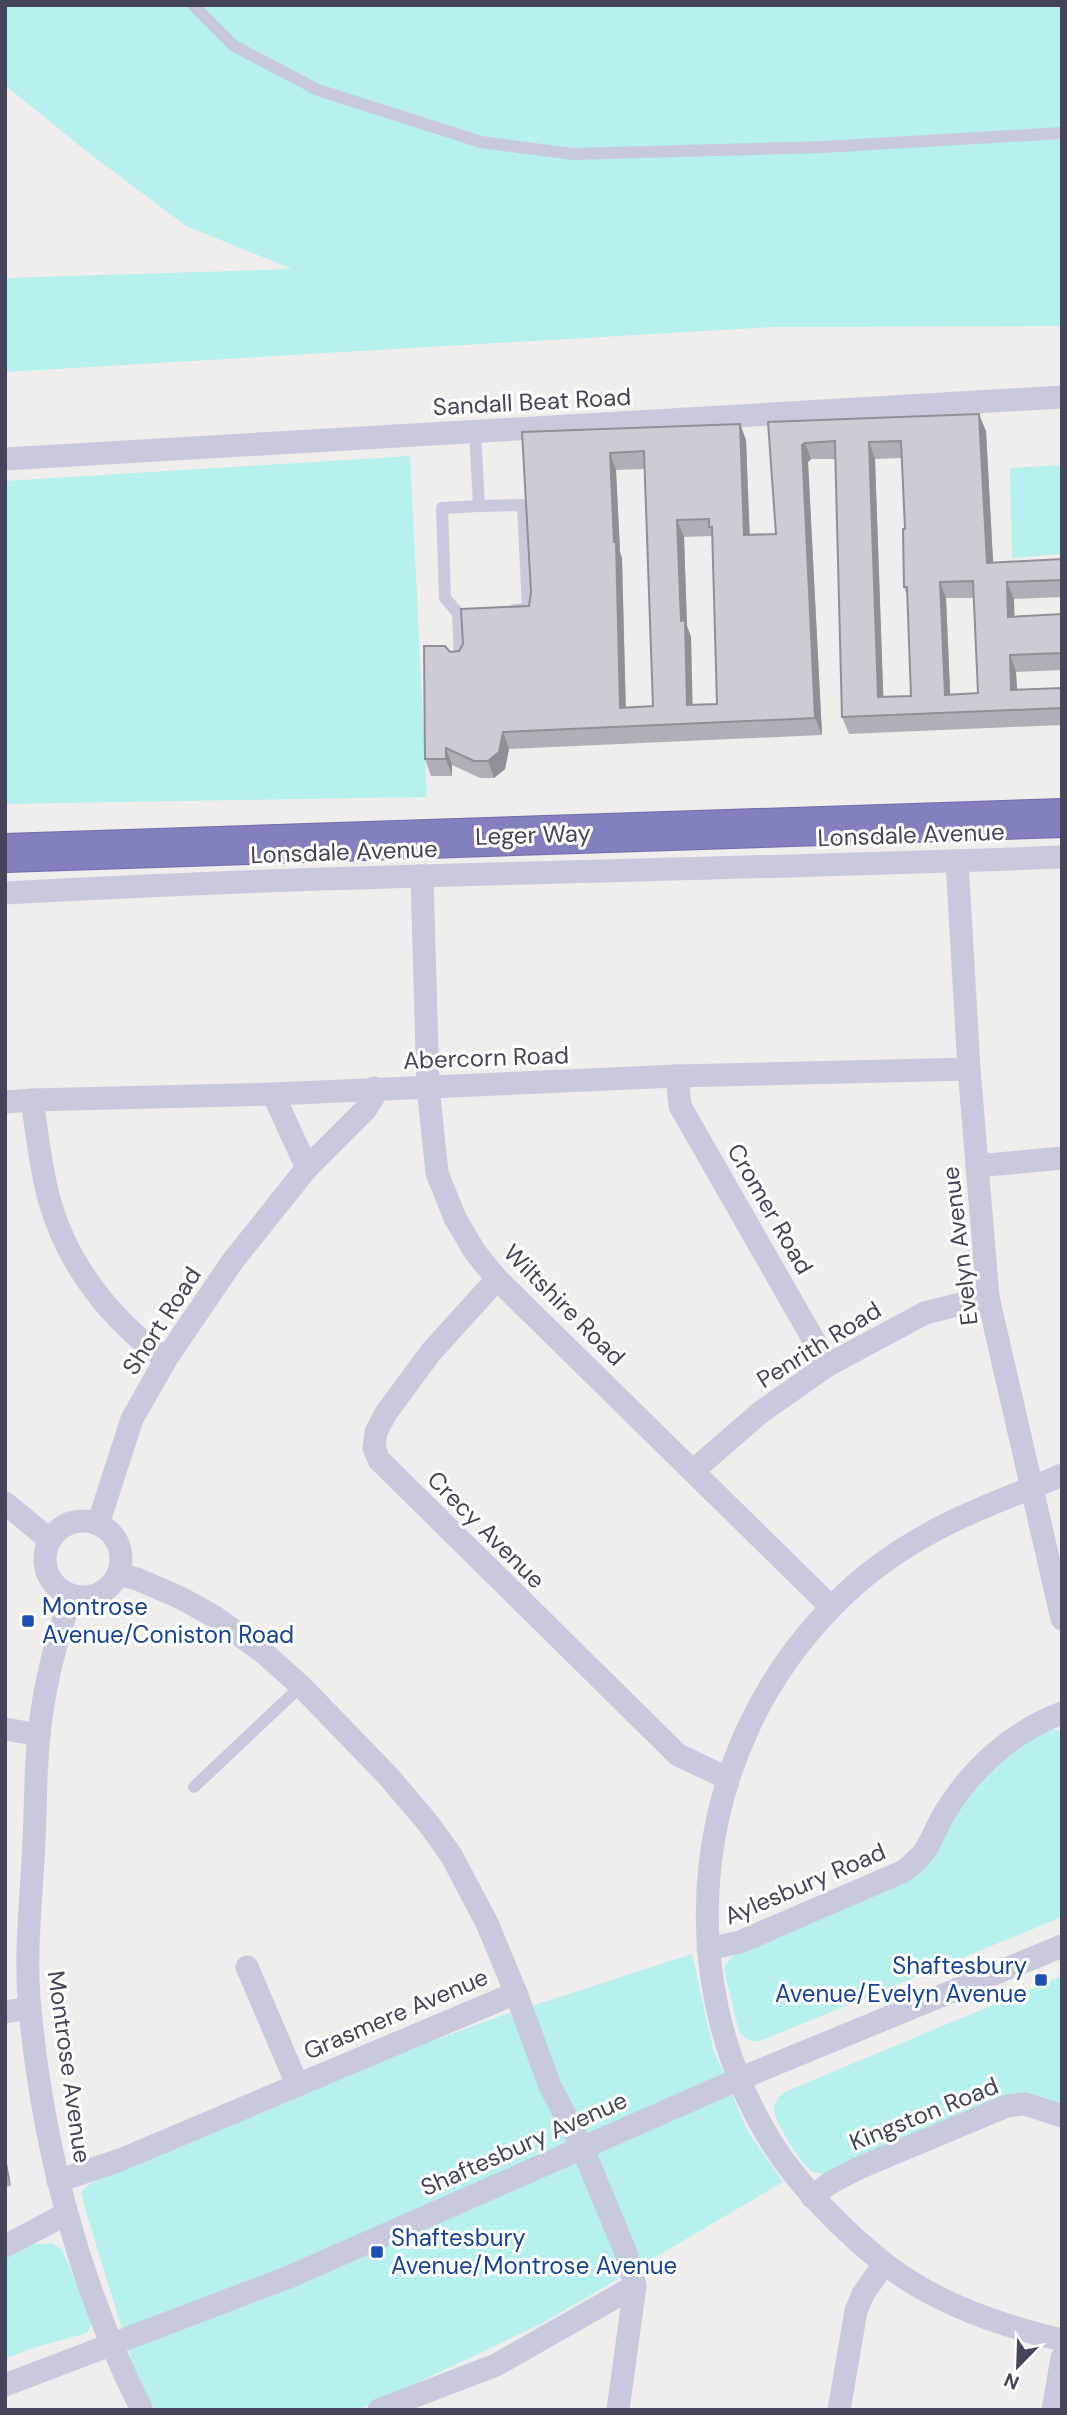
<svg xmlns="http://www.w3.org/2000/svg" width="1067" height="2415" viewBox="0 0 1067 2415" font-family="'DM Sans',sans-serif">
<rect width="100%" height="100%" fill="#f0eeec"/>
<!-- green -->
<g fill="#b6f1ed">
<path d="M 5,5 L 1062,5 L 1062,326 L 771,327 L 5,372 L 5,278 L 292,269 L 186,226 L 81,147 L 5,85 Z"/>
<path d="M 410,456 L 427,797 L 5,804 L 5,481 Z"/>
<path d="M 1062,465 L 1062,554 L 1012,558 L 1010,468 Z"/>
<path d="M 1050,1728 L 1062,1732 L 1062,1917 L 760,2041 C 750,2042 745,2039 739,2032 L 724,1969 L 730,1958 L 741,1951 L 886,1890 L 952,1822 L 976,1783 L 994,1764 Z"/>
<path d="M 692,1954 L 713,2049 L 747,2130 L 783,2182 L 543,2323 L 404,2389 L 357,2410 L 156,2410 L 137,2378 L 87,2215 L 81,2192 L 92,2182 L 394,2055 L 503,2015 Z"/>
<path d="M 1062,1976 L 1062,2110 L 1036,2100 L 826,2174 C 820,2173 815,2174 810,2170 C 801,2164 772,2118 774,2108 C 775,2100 780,2096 787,2091 Z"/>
<path d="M 52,2243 L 62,2250 L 93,2321 L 87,2333 L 33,2348 L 5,2359 L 5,2257 L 34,2244 Z"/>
</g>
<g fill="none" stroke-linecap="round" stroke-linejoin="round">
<defs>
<path id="highway" d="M 5,853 L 1062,818"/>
</defs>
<!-- highway casing -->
<use href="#highway" stroke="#6f6bab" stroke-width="40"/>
<!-- lane -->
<g stroke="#c9c9de" stroke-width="12">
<path d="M 193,5 L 234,46 L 318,90 L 481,142 L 572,154 L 823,147 L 1062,133"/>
<path d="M 479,506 L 523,505 L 528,609 L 514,610"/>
<path d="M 460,661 L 458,613 L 445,598 L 442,508 L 479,506 L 475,432"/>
<path d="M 194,1787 L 301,1686"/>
</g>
<!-- street -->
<g stroke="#c9c9de" stroke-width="23">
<path d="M 5,459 L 1062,397"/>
<path d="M 957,861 L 969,1069 L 988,1297 L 1062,1619"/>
<path d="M 422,876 L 428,1087 L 437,1173 L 455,1218 L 475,1252 L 497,1279 L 831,1607"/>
<path d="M 5,893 C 357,873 710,871 1062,857"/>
<path d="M 677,1076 L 680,1106 L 828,1365"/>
<path d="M 273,1094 L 307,1168"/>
<path d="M 32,1100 C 37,1132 40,1164 48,1195 C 65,1262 110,1320 166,1359"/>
<path d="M 5,1102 L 32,1100 L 273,1094 L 677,1076 L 969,1069"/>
<path d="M 977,1166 L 1062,1158"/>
<path d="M 497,1279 L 431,1352 L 386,1413 L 376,1432 L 374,1448 L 379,1460 L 678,1755 L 727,1778"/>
<path d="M 694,1470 L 761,1412 L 828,1365 L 925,1313 L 988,1297"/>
<path d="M 1062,1475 C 1023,1492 982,1506 945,1525 C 904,1546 863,1574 832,1607 C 693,1748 667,1971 770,2140 C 797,2184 844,2232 885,2264 C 937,2304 999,2325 1062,2340"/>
<path d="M 5,1503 L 50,1540"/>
<circle cx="83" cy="1559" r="38"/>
<path d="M 98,1524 L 132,1419 L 166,1359 L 232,1262 L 307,1168 L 365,1110 L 373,1098 L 374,1088"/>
<path d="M 118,1574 L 137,1579 L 181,1598 L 215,1617 L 264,1653 L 301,1686 L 388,1776 L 428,1823 L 451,1855 L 487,1923 L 516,1993 L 550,2086 L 582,2147 L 626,2253 L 635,2286 L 618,2410"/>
<path d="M 72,1595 C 56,1639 44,1687 39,1734 C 35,1769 36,1805 34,1840 C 32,1895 24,1954 30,2009 C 43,2147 79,2286 142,2410"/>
<path d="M 5,1729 L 39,1735"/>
<path d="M 708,1949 L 740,1942 L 904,1871 C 911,1865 919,1859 924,1852 C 932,1840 937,1826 944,1814 C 972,1768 1012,1732 1062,1713"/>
<path d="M 247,1967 L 297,2084"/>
<path d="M 5,2012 L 29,2008"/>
<path d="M 58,2181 L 120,2160 L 516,1993"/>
<path d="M 812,2197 L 830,2183 L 859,2168 L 1007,2106 L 1025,2104 L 1062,2116"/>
<path d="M 5,2246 L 66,2214"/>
<path d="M 5,2385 L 289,2277 L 739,2079 L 1062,1946"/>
<path d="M 379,2410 L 496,2365 L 635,2286"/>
<path d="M 839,2410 L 856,2311 L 863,2294 L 884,2264"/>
<path d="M 1053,2410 L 1062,2358"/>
</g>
<!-- highway -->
<use href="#highway" stroke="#8380c0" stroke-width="38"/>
</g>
<!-- wall -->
<g fill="#b0afb7" fill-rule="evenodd">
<path d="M 768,422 L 986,431 L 993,562 L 1062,559 L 1062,597 L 1014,599 L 1014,616 L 1062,614 L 1062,670 L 1016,672 L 1017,690 L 1062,688 L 1062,725 L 849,734 L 842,717 L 835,459 L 811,459 L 808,462 L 822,735 L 509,749 L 505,769 L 494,778 L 480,778 L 452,765 L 452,776 L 431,776 L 425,759 L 450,652 L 459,651 L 529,606 L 531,592 L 522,432 L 740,424 L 746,440 L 750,535 L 776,534 ZM 902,458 L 905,529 L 904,587 L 907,595 L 911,696 L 883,697 L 875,459 ZM 644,469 L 653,706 L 626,707 L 622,559 L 620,552 L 616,470 ZM 712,536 L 717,704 L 692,705 L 691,637 L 687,626 L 684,537 ZM 946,598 L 974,598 L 978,693 L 950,695 Z"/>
<path d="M 5,2153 L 11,2186 L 5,2187 Z"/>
</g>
<!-- shaded-wall -->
<g fill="#908f95">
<path d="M 979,414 L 986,431 L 994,579 L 987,563 Z"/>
<path d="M 740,424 L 746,440 L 750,552 L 744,535 Z"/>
<path d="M 869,442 L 875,459 L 884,714 L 878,697 Z"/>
<path d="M 805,443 L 811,459 L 808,462 L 822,735 L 815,718 L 802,445 Z"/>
<path d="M 610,453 L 616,470 L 620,552 L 622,559 L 626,724 L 620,708 Z"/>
<path d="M 677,520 L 684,537 L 687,626 L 691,637 L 693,722 L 687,705 L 681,621 Z"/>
<path d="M 940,582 L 946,598 L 951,712 L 945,695 Z"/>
<path d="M 1007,582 L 1014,599 L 1015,634 L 1008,617 Z"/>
<path d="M 1010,655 L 1016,672 L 1018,707 L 1011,690 Z"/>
<path d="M 503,732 L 509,749 L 505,769 L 494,778 L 488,761 Z"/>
<path d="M 446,748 L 452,765 L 452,776 L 446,759 Z"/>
<path d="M 5,2153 L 11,2186 L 5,2170 Z"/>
</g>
<!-- building -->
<path fill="#cdccd5" stroke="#908f95" stroke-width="2" fill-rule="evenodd" d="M 979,414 L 987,563 L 1062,559 L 1062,580 L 1007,582 L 1008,617 L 1062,614 L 1062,653 L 1010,655 L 1011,690 L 1062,688 L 1062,708 L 842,717 L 835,444 L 835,441 L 805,443 L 802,445 L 815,718 L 503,732 L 499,752 L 488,761 L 474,761 L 446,748 L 446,759 L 425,759 L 424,646 L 445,646 L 450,652 L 459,651 L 463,644 L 461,609 L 529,606 L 531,592 L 522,432 L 740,424 L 744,535 L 776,534 L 768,422 ZM 901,441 L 905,529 L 903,529 L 904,587 L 907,587 L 911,696 L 878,697 L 869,442 ZM 644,451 L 653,706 L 620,708 L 616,542 L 614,542 L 610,453 ZM 709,519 L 709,527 L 712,527 L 717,704 L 687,705 L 685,620 L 681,621 L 677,520 ZM 973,581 L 978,693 L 945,695 L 940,582 Z"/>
<!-- markers -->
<g fill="#1a4fb4" stroke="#fff" stroke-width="2.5">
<rect x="21" y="1614" width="14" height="14" rx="3.5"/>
<rect x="1034" y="1973" width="14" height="14" rx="3.5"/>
<rect x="370" y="2245" width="14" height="14" rx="3.5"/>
</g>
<g text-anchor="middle" stroke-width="6" stroke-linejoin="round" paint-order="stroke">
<!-- street labels -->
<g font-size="24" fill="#44445b" stroke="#fff">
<text transform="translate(532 402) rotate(-3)" y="8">Sandall Beat Road</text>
<text transform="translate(533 835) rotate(-2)" y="8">Leger Way</text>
<text transform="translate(911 835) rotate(-2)" y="8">Lonsdale Avenue</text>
<text transform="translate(344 852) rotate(-2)" y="8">Lonsdale Avenue</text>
<text transform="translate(486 1058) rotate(-2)" y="8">Abercorn Road</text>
<text transform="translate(770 1209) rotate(60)" y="8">Cromer Road</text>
<text transform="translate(960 1246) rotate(-97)" y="8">Evelyn Avenue</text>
<text transform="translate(564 1305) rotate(45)" y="8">Wiltshire Road</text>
<text transform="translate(162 1321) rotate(-57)" y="8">Short Road</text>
<text transform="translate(819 1345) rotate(-32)" y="8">Penrith Road</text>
<text transform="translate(486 1530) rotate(45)" y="8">Crecy Avenue</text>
<text transform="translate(805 1884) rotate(-23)" y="8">Aylesbury Road</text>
<text transform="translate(396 2014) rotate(-23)" y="8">Grasmere Avenue</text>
<text transform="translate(69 2067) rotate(82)" y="8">Montrose Avenue</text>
<text transform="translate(924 2114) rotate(-22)" y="8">Kingston Road</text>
<text transform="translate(524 2144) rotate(-24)" y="8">Shaftesbury Avenue</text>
</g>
<!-- transit labels -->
<g font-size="24" fill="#164399" stroke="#fff" text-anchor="start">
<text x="42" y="1615">Montrose<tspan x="42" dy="28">Avenue/Coniston Road</tspan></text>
<text x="1027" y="1974" text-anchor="end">Shaftesbury<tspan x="1027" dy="28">Avenue/Evelyn Avenue</tspan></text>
<text x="391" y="2246">Shaftesbury<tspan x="391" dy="28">Avenue/Montrose Avenue</tspan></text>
</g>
</g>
<!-- border -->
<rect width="1067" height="2415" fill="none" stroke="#44445b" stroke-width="14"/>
<!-- north arrow -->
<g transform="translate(1018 2366) rotate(203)" stroke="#ffffff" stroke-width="5" paint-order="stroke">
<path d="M0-5L12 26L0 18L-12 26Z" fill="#44445b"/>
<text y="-10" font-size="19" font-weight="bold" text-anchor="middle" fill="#44445b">N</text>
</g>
</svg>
